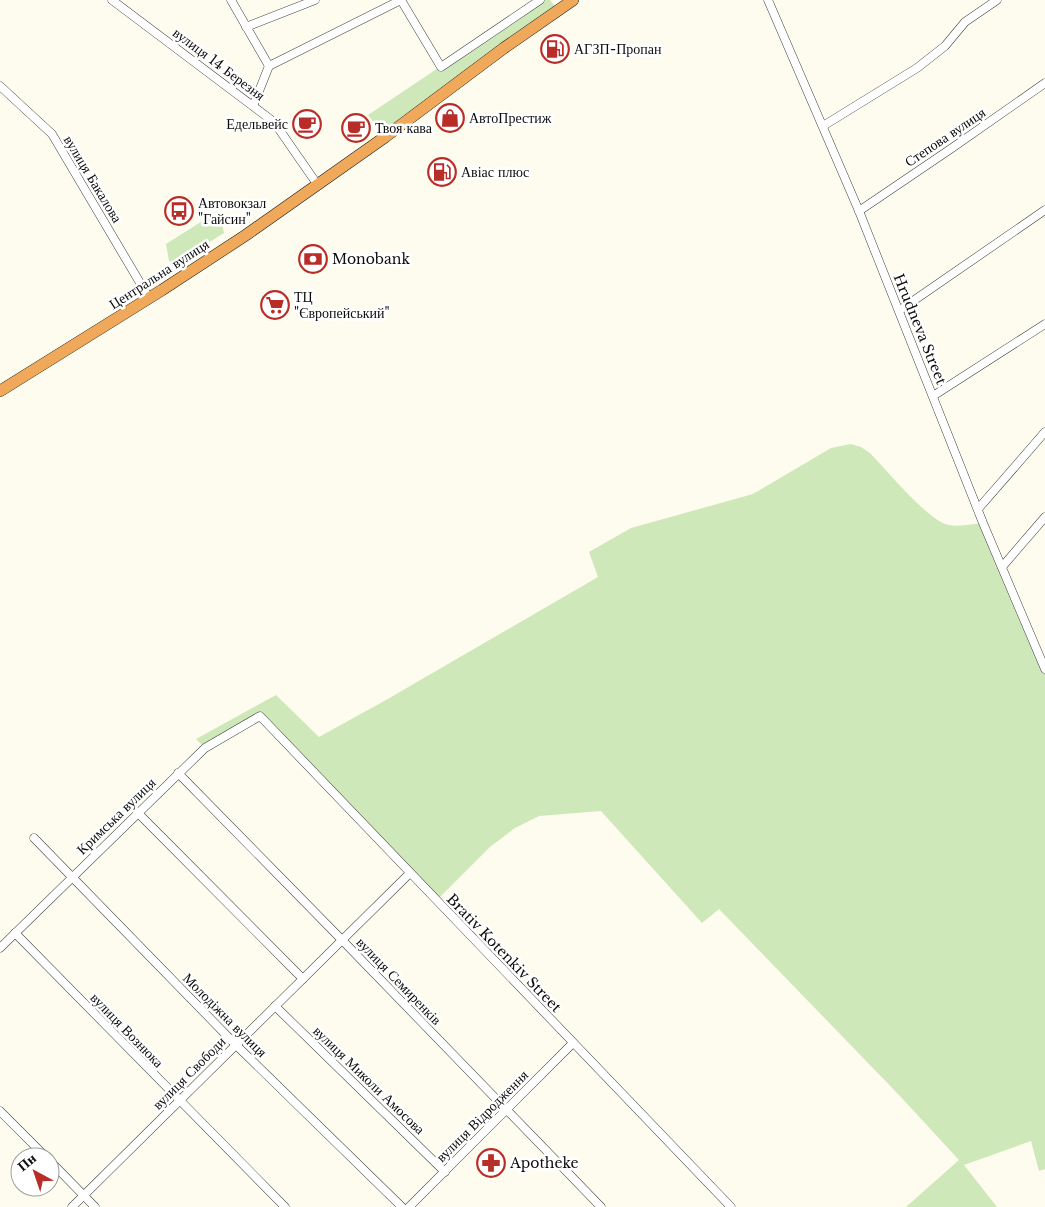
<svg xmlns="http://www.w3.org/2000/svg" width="1045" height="1207" viewBox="0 0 1045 1207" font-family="'Libre Baskerville',serif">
<rect width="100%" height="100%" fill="#fefcee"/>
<!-- green -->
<g fill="#cee8b9">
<path d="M 540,0 L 550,0 L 558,10 L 385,137 L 368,115 Z"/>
<path d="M 212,215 L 222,223 L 224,233 L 176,263 L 169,261 L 166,244 Z"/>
<path d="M 851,444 L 861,447 L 870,453 C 885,468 930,523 949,525 C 960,527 973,524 983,523 L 1045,669 L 1045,1169 L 1039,1171 L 1031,1141 L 964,1165 L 997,1207 L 906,1207 L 959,1160 L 899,1095 L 719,909 L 702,923 L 601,811 L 539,816 L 515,828 L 490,847 L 437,900 L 260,716 L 205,748 L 196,739 L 276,695 L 319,737 L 386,700 L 598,577 L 589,552 L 631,528 L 753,494 L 831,448 Z"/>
</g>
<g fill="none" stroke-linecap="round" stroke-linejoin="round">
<defs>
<g id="minor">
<path d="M 112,0 L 274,122 L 317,184"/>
<path d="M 231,0 L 269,66"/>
<path d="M 768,0 L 859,211 L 983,523 L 1045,669"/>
<path d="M 246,27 L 315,0"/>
<path d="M 0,86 L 52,134 L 149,298"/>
<path d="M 253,106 L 269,66 L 401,0 L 441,67 L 540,0"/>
<path d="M 823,126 L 917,68 L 945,46 L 965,22 L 997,0"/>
<path d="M 859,211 L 952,148 L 1045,83"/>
<path d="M 900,310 L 1045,210"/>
<path d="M 933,396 L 1045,324"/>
<path d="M 978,509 L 1045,432"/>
<path d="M 1002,567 L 1045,517"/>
<path d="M 178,773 L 342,940 L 601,1207"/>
<path d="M 138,813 L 303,979"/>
<path d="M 34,838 L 236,1045 L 402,1207"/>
<path d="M 15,933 L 285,1207"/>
<path d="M 0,948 L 205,748 L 260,716 L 731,1207"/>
<path d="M 275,1006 L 445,1172"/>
<path d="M 0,1111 L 46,1157"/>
<path d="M 50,1161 L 95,1207"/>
<path d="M 72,1207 L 410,873"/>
<path d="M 409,1207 L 573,1043"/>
</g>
<path id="highway" d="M 0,391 L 162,290 L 246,235 L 385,137 L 504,48 L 573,0"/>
</defs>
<!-- minor casing -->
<use href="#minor" stroke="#404040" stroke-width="9"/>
<!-- highway casing -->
<use href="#highway" stroke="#1e1e1e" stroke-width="12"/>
<!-- minor -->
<use href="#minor" stroke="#fff" stroke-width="8"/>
<!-- highway -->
<use href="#highway" stroke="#f0a95b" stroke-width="11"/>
</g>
<!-- icons -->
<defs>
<symbol id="fuel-ring" viewBox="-11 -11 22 22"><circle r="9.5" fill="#fff" stroke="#b92d29" stroke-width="1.5"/><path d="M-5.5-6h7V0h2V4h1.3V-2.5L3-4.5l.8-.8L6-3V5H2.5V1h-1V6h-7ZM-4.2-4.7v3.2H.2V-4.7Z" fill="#b92d29"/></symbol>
<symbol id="shop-ring" viewBox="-11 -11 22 22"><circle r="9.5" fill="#fff" stroke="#b92d29" stroke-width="1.5"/><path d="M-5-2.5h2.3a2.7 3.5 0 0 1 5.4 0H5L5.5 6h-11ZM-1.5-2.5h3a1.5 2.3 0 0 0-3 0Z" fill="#b92d29"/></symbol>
<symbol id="cafe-ring" viewBox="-11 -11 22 22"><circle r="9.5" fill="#fff" stroke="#b92d29" stroke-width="1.5"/><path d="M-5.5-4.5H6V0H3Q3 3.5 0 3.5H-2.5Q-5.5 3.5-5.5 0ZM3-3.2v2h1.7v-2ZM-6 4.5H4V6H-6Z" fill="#b92d29"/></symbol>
<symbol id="bus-ring" viewBox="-11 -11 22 22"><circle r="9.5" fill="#fff" stroke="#b92d29" stroke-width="1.5"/><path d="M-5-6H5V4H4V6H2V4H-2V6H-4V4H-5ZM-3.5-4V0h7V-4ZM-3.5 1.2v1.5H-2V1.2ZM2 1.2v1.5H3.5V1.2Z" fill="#b92d29"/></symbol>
<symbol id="bank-ring" viewBox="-11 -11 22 22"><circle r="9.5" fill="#fff" stroke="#b92d29" stroke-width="1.5"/><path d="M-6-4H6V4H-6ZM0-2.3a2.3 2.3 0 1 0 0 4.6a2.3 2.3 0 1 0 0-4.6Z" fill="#b92d29"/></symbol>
<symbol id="supermarket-ring" viewBox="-11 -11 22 22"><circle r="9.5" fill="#fff" stroke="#b92d29" stroke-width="1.5"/><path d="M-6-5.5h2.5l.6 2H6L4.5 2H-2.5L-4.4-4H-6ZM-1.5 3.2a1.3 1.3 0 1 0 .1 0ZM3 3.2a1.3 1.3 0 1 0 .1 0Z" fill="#b92d29"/></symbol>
<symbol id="pharmacy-ring" viewBox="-11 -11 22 22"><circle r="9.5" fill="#fff" stroke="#b92d29" stroke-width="1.5"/><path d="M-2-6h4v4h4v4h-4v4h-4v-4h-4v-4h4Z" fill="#b92d29"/></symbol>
</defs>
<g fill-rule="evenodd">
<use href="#fuel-ring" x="539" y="33" width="32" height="32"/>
<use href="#shop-ring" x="434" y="102" width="32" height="32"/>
<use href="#cafe-ring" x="291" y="108" width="32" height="32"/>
<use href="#cafe-ring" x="340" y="112" width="32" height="32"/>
<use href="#fuel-ring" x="426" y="156" width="32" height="32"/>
<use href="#bus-ring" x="163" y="195" width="32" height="32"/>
<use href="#bank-ring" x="297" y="243" width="32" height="32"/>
<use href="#supermarket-ring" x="259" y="289" width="32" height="32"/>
<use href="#pharmacy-ring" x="475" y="1147" width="32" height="32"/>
</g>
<g text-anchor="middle" stroke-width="5" stroke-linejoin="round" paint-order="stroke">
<!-- poi labels -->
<g font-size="14" fill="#0d0d0d" stroke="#fff" text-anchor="start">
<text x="574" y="54">АГЗП-Пропан</text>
<text x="469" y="123">АвтоПрестиж</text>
<text x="288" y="129" text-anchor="end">Едельвейс</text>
<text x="375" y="133">Твоя кава</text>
<text x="461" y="177">Авіас плюс</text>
<text x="198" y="208">Автовокзал<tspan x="198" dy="16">"Гайсин"</tspan></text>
<text x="332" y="264">Monobank</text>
<text x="294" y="302">ТЦ<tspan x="294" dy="16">"Європейський"</tspan></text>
<text x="510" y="1168">Apotheke</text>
</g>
<!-- street labels -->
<g font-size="14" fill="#0d0d0d" stroke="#fff">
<text transform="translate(219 64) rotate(37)" y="5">вулиця 14 Березня</text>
<text transform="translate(945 137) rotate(-34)" y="5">Степова вулиця</text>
<text transform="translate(93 179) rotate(59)" y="5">вулиця Бакалова</text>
<text transform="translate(159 274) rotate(-33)" y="5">Центральна вулиця</text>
<text transform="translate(920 329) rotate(68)" y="5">Hrudneva Street</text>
<text transform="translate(116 816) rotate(-44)" y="5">Кримська вулиця</text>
<text transform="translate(504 953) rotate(46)" y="5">Brativ Kotenkiv Street</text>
<text transform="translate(399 981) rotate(46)" y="5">вулиця Семиренків</text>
<text transform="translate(225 1015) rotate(45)" y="5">Молодіжна вулиця</text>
<text transform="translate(127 1030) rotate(46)" y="5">вулиця Вознюка</text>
<text transform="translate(189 1073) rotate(-45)" y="5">вулиця Свободи</text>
<text transform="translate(369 1080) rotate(44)" y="5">вулиця Миколи Амосова</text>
<text transform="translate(482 1116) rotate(-45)" y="5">вулиця Відродження</text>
</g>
</g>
<!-- north arrow -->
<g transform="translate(35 1172) rotate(320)"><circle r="24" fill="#ffffff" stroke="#9e9e9e"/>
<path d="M0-4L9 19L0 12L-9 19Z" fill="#b92d29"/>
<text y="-8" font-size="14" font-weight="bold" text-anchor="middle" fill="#0d0d0d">Пн</text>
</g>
</svg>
